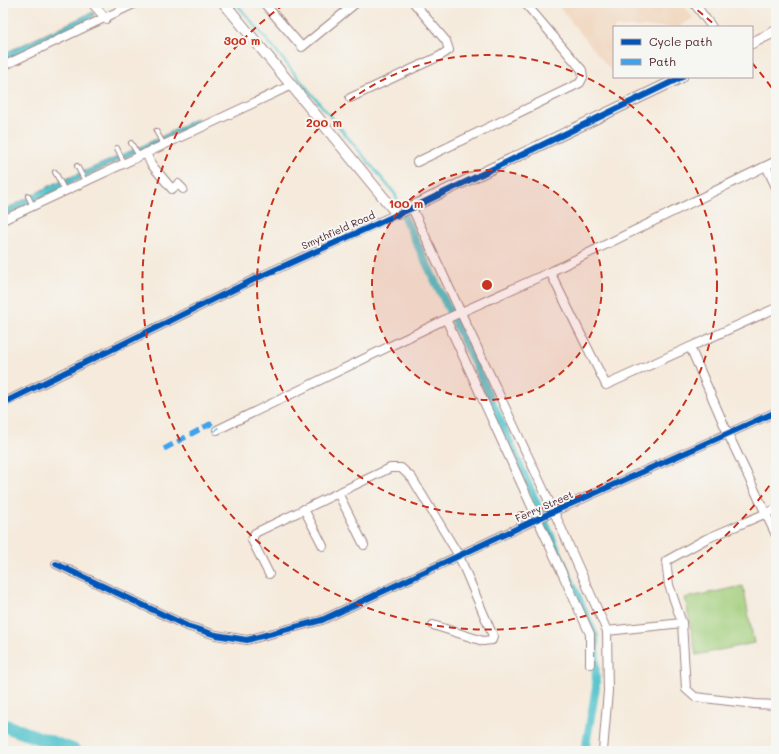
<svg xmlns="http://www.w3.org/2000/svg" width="779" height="754" viewBox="0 0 779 754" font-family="Mali,sans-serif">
<rect width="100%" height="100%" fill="#f6f6f2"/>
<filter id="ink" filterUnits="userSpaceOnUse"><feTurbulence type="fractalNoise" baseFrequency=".025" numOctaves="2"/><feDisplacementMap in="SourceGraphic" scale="8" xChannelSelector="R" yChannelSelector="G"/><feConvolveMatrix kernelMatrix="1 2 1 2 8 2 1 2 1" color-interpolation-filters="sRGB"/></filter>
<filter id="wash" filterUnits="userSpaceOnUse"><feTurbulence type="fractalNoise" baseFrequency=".012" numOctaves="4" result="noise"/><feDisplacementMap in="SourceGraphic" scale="16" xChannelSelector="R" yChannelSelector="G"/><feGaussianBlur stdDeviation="0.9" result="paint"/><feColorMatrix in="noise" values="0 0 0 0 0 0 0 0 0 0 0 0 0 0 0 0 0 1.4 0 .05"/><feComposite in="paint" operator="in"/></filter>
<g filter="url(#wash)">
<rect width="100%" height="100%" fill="#f5eadb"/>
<!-- built -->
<path fill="#f0d5bc" d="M 556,3 L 682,3 L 693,18 L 679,27 L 614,27 L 614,70 L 612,72 Z"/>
<!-- green -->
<path fill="#a2ce7b" stroke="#767653" d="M 743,586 L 754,643 L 696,655 L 685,598 Z"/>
<!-- water -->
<g fill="#57c4cd" stroke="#50727c">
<path d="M 93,12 L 94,16 L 90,20 L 3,61 L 3,54 Z"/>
<path d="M 197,118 L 200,121 L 193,125 L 3,216 L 3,210 C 20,203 35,193 52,185 C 101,164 151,144 197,118 Z"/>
</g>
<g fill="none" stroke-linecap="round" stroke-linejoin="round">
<!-- stream -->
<path stroke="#57c4cd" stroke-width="2.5" d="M 236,3 L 395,194 L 401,210"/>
<!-- canal -->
<path stroke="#57c4cd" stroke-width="8" d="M 404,217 L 477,368 L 595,636 L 596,687 L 585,751"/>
<!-- river -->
<path stroke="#57c4cd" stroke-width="14" d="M 3,725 L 75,751"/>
</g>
</g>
<g filter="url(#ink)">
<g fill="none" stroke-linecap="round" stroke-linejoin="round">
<defs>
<g id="service">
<path d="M 156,131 L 164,145"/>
<path d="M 131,143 L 139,156"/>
<path d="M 117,148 L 124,163"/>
<path d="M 77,166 L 85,181"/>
<path d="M 55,172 L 65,191"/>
<path d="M 28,196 L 33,206"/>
</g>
<g id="minor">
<path d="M 92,3 L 106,19"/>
<path d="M 264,3 L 302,47 L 356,3"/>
<path d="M 694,3 L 712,27"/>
<path d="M 3,66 L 136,3"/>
<path d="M 350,98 L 440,56 L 449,50 L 446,41 L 414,3"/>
<path d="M 146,153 L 151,164 L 172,189 L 178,184 L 183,189"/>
<path d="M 417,162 L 580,83 L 583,77 L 582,70 L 525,3"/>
<path d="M 766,166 L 776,187"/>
<path d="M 412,208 L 554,512 L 607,631 L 608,691 L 603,751"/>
<path d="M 3,220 L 292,85"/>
<path d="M 550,272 L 606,385 L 776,308"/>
<path d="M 446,319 L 590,634 L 590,664"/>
<path d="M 690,347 L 728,434 L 776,535"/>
<path d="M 3,403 L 257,278 L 397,214"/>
<path d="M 217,430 L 446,319 L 550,272 L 776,161"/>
<path d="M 338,493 L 364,545"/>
<path d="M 304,509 L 323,546"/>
<path d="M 776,509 L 706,539 L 666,561 L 669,585 L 682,623 L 686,689 L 695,697 L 755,704 L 776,705"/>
<path d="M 56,564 L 187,626 L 216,635 L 247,640 L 322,620 L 537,519 L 776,412"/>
<path d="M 269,574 L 252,540 L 255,533 L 390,468 L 401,468 L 412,478 L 459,556 L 493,636 L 492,640 L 483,641 L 433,625"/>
<path d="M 607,631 L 682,623"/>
</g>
<g id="tertiary">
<path d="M 224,3 L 397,214 L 682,77"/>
<path d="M 752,43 L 776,31"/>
</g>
</defs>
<!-- service casing -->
<use href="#service" stroke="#a08483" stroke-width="6"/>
<!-- minor casing -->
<use href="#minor" stroke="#a08483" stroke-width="10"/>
<!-- tertiary casing -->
<use href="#tertiary" stroke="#a08483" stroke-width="12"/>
<!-- service -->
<use href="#service" stroke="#fff" stroke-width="4"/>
<!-- minor -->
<use href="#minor" stroke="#fff" stroke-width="8"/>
<!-- tertiary -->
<use href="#tertiary" stroke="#fff" stroke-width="10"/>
<!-- quiet -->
<path stroke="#40a2eb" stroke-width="5" stroke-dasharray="10 5" stroke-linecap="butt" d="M 164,449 L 210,424 L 217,430"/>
<defs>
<g id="cycleway">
<path d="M 3,403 L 257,278 L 412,208 L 682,77"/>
<path d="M 56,564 L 187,626 L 216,635 L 247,640 L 322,620 L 537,519 L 776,412"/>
</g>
</defs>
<!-- cycleway casing -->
<use href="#cycleway" stroke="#f6f6f2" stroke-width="8"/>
<!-- cycleway -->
<use href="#cycleway" stroke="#0057b8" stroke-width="6"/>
</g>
</g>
<!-- distance rings -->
<circle cx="487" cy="285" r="115" fill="#c8321e" fill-opacity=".12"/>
<g fill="none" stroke="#c8321e" stroke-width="2" stroke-dasharray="7 5">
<circle cx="487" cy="285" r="115"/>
<circle cx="487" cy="285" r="230"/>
<path d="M776 476A346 346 0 1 1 286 3M688 3A346 346 0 0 1 716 26M752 63A346 346 0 0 1 776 94"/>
</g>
<g text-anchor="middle" stroke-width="4" stroke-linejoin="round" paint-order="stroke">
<!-- street labels -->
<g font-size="10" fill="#4a1f2b" stroke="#f6f6f2">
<text transform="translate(338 230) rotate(-24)" y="4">Smythfield Road</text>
<text transform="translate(544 506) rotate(-24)" y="4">Ferry Street</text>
</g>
</g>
<circle cx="487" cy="285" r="6" fill="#c8321e" stroke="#f6f6f2" stroke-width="2"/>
<g font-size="12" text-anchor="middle" font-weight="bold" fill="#c8321e" stroke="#f6f6f2" stroke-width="4" stroke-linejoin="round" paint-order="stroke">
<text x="242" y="45">300 m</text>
<text x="324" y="127">200 m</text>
<text x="406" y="208">100 m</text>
</g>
<!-- margin -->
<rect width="779" height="754" fill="none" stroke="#f6f6f2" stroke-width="16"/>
<!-- legend -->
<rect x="613" y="26" width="140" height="52" fill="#f6f6f2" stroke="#b1a0a2"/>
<rect x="621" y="39" width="20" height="6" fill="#0057b8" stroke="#b1a0a2"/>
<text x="649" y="46" font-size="12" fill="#4a1f2b">Cycle path</text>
<rect x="621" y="59" width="20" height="6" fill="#40a2eb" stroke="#b1a0a2"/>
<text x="649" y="66" font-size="12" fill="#4a1f2b">Path</text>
</svg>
